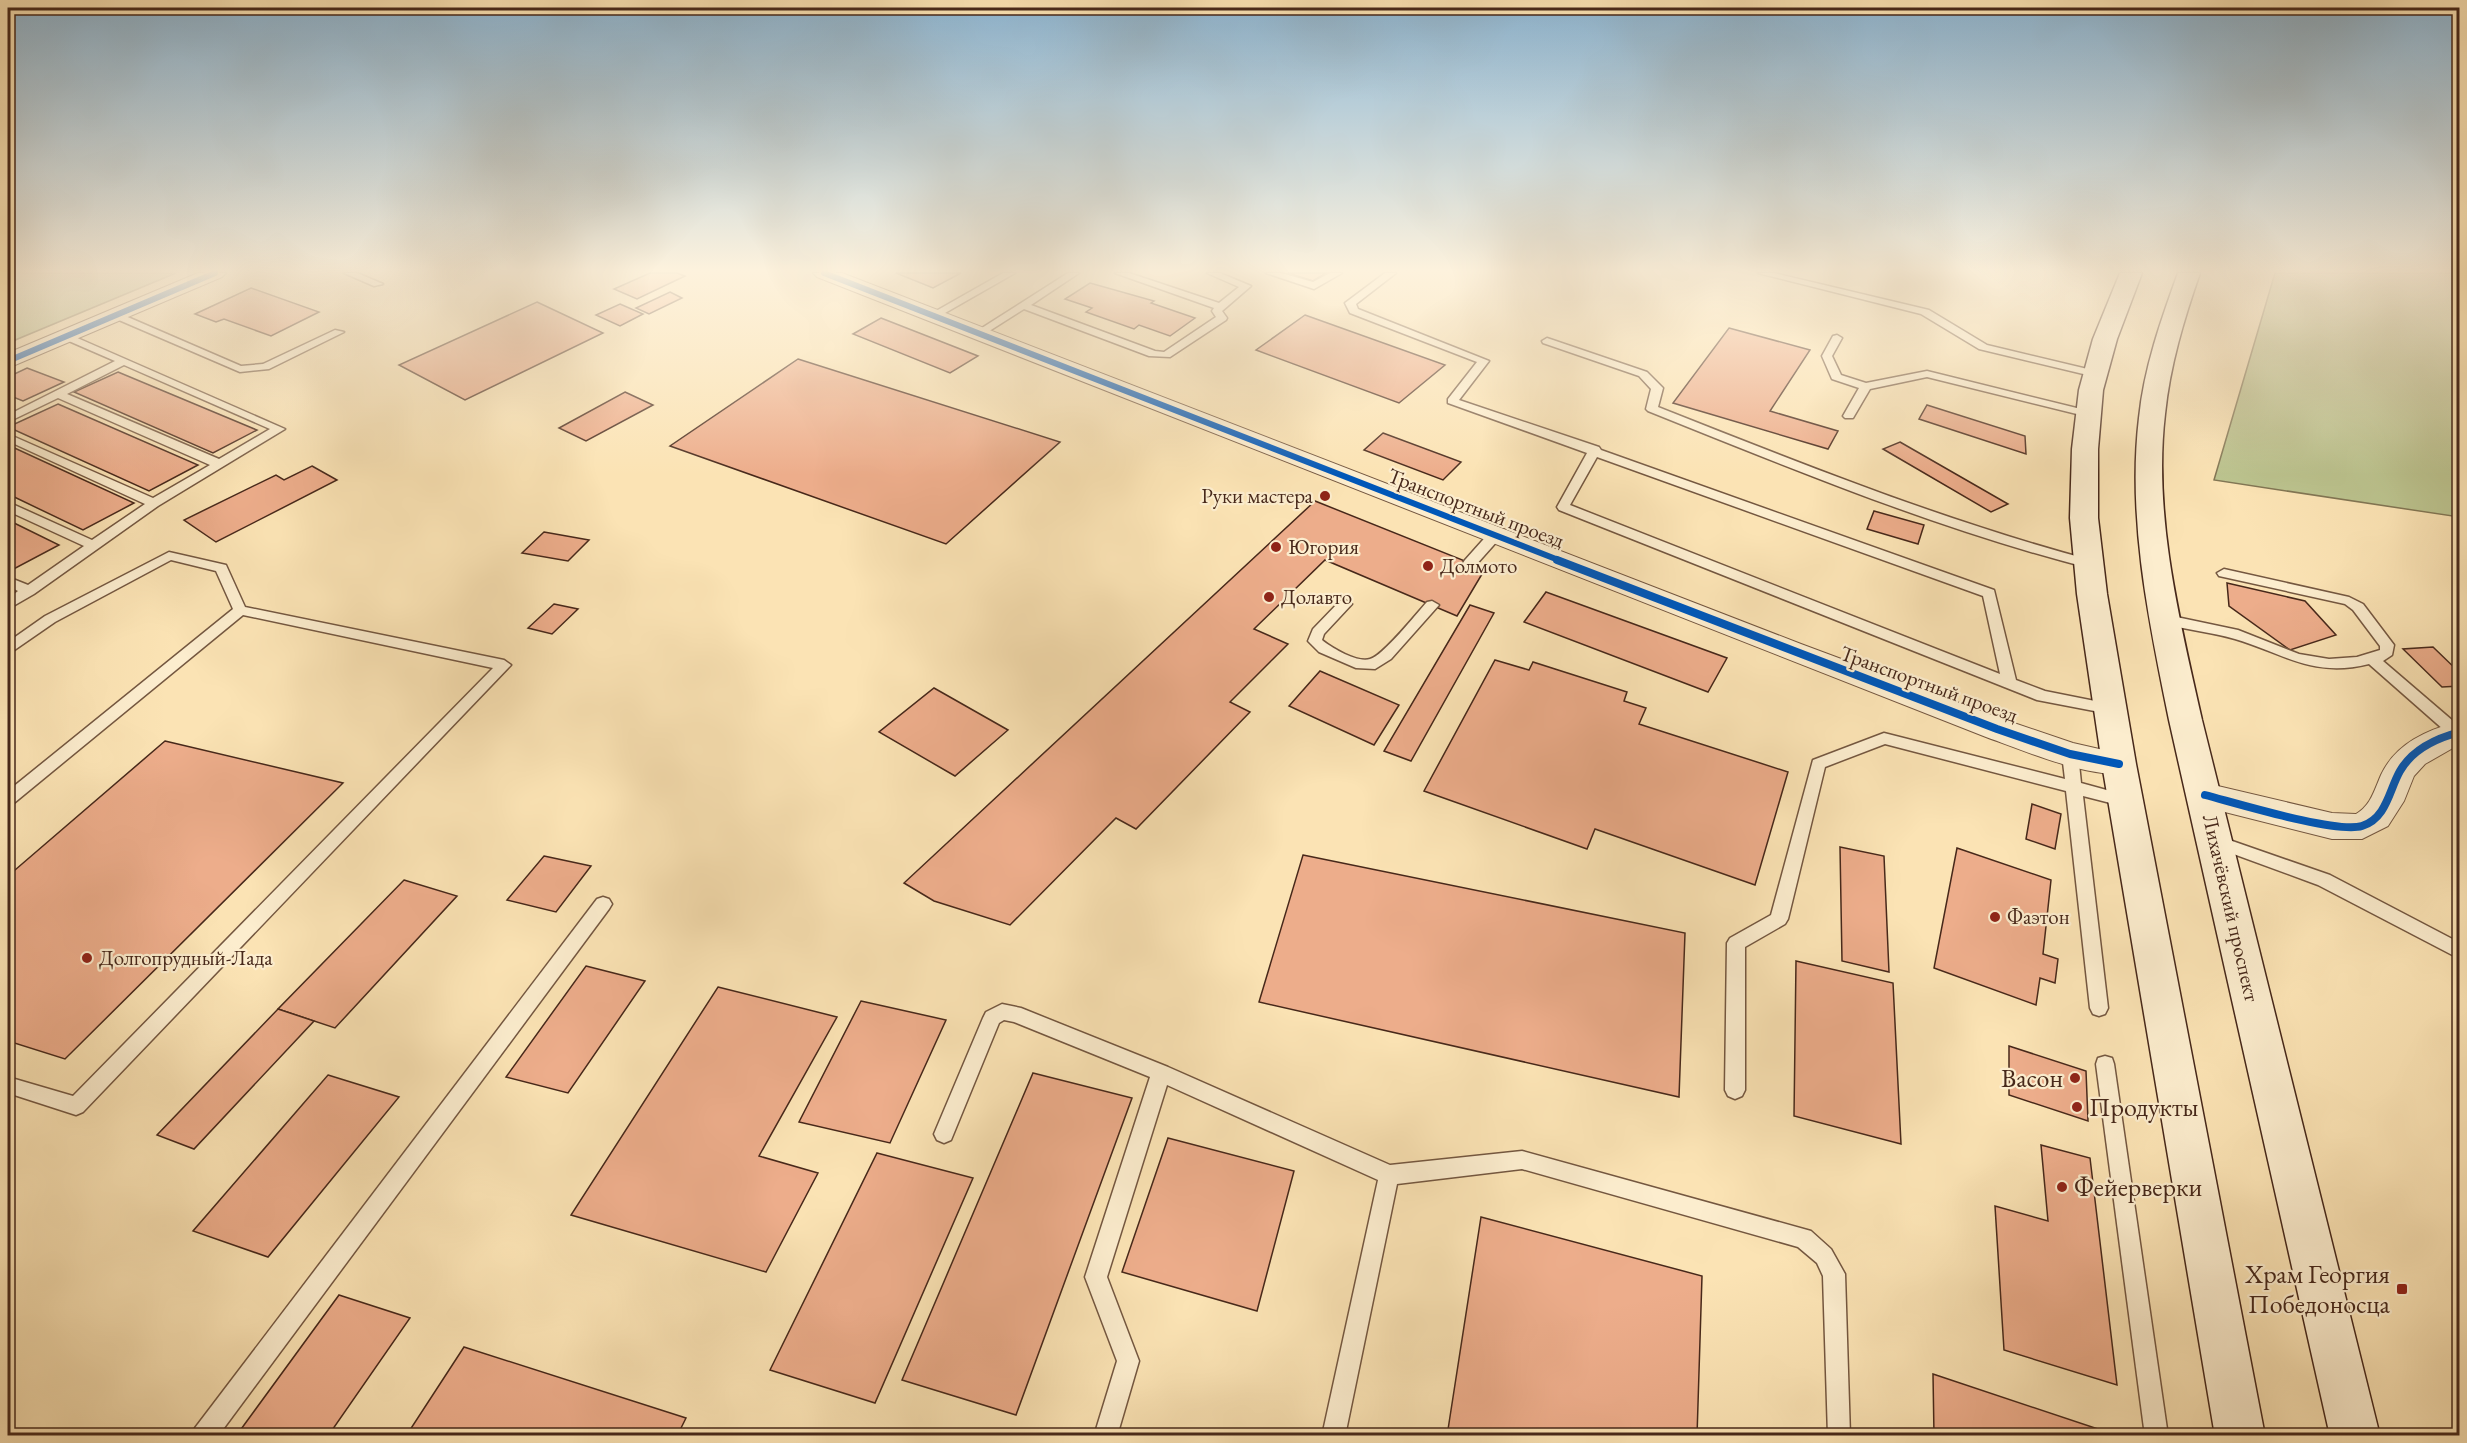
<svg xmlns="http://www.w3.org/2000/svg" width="2467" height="1443" viewBox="0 0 2467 1443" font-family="'EB Garamond',serif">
<rect width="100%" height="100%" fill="#fbe3b4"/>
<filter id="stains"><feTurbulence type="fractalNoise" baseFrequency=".00333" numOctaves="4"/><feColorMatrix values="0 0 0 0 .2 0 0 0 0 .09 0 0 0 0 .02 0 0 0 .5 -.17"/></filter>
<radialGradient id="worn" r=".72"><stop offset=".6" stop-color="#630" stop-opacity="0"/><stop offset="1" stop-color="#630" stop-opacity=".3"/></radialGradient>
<!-- green -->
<g fill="#bcc48f" stroke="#827654" stroke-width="1.5">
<path d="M 8,273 L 176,273 L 8,343 Z"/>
<path d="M 2275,273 L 2459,273 L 2459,517 L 2214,480 Z"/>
</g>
<!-- building -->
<g fill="#edad8b" stroke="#47281a" stroke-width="1.5">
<path d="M 650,273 L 677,273 L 685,276 L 637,299 L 614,289 Z"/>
<path d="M 896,273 L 961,273 L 933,288 Z"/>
<path d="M 1288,273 L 1326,273 L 1313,281 Z"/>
<path d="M 1090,283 L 1154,301 L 1151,303 L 1195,318 L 1170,336 L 1139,325 L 1134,329 L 1086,312 L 1092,308 L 1065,299 Z"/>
<path d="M 251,288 L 319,312 L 271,336 L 224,319 L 216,322 L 195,314 Z"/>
<path d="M 670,292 L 682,298 L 649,314 L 636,308 Z"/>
<path d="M 537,302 L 603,333 L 465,400 L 399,365 Z"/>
<path d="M 620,304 L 643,314 L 620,326 L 596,315 Z"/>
<path d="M 1305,315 L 1445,365 L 1399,403 L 1256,350 Z"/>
<path d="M 881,318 L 978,356 L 950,373 L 853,334 Z"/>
<path d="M 1729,328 L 1810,350 L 1770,411 L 1838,431 L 1828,449 L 1673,403 Z"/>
<path d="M 798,359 L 1060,442 L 946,544 L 670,446 Z"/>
<path d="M 27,368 L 64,382 L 23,401 L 8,395 L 8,377 Z"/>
<path d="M 118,372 L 257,430 L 213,453 L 74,392 Z"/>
<path d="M 625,392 L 653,405 L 586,441 L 559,428 Z"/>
<path d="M 58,404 L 198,465 L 149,491 L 8,427 Z"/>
<path d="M 1927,405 L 2025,436 L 2026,454 L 1919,419 Z"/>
<path d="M 1383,433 L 1461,462 L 1443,480 L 1364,450 Z"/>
<path d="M 1900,442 L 2008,504 L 1991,512 L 1883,449 Z"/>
<path d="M 8,445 L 134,503 L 83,530 L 8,494 Z"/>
<path d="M 312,466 L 337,480 L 216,542 L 184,520 L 276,475 L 284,480 Z"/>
<path d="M 1315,501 L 1485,569 L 1457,616 L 1325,560 L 1254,629 L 1288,644 L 1230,702 L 1250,712 L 1136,829 L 1116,818 L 1010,925 L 934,901 L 904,883 Z"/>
<path d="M 1874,511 L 1924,525 L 1918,544 L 1867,529 Z"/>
<path d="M 8,520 L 59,545 L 8,572 Z"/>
<path d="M 544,532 L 589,540 L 568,561 L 522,553 Z"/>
<path d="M 2227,583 L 2305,601 L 2336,635 L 2290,650 L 2229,606 Z"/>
<path d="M 1546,592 L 1727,658 L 1708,692 L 1524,622 Z"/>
<path d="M 554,604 L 578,609 L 552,634 L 528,628 Z"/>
<path d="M 1470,605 L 1494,613 L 1411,761 L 1384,751 Z"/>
<path d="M 2433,647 L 2460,673 L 2460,686 L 2442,687 L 2403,649 Z"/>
<path d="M 1495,660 L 1529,670 L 1533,662 L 1627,692 L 1624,701 L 1646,708 L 1639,724 L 1788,772 L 1755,885 L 1595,829 L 1587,849 L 1424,791 Z"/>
<path d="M 1320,671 L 1399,705 L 1374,745 L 1289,706 Z"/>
<path d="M 934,688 L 1008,730 L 955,776 L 879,732 Z"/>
<path d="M 165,741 L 343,783 L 65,1059 L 8,1041 L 8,876 Z"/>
<path d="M 2032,804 L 2061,814 L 2055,849 L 2026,839 Z"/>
<path d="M 1840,847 L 1884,856 L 1889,972 L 1842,961 Z"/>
<path d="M 1957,848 L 2051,880 L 2043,954 L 2058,959 L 2055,983 L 2040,978 L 2036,1005 L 1934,968 Z"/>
<path d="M 1303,855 L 1685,933 L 1679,1097 L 1259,1002 Z"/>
<path d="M 544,856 L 591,866 L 556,912 L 507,900 Z"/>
<path d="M 404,880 L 457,896 L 335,1028 L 278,1009 Z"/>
<path d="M 1796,961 L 1893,983 L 1901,1144 L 1794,1116 Z"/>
<path d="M 586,966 L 645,981 L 568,1093 L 506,1077 Z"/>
<path d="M 718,987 L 837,1017 L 759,1156 L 818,1173 L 766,1272 L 571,1215 Z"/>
<path d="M 861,1001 L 946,1020 L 890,1143 L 799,1122 Z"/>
<path d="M 278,1009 L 314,1021 L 194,1149 L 157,1135 Z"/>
<path d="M 2009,1046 L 2086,1071 L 2088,1121 L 2009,1095 Z"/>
<path d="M 1033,1073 L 1132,1098 L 1016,1415 L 902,1380 Z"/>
<path d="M 328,1075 L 399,1097 L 268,1257 L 193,1231 Z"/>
<path d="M 1168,1138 L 1294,1171 L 1257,1311 L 1122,1272 Z"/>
<path d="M 2041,1145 L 2090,1158 L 2117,1385 L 2004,1350 L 1995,1206 L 2048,1221 Z"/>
<path d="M 877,1153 L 973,1178 L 875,1403 L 770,1370 Z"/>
<path d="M 1481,1217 L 1702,1276 L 1697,1436 L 1447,1436 Z"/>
<path d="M 339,1295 L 410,1318 L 328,1436 L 236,1436 Z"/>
<path d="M 464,1347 L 686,1418 L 677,1436 L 406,1436 Z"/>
<path d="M 1933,1374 L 2119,1436 L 1934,1436 Z"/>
</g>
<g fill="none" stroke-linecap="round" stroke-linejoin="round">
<defs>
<g id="lane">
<path d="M 344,273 L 357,273 L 383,284 L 374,286 Z"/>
<path d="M 1003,273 L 1015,273 L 938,317 L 929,315 Z"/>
<path d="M 1068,273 L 1079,273 L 1031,305 L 1155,351 L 1164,352 L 1216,317 L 1212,311 L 1214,308 L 1115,273 L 1129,273 L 1219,303 L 1239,287 L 1207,273 L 1220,273 L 1251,286 L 1222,311 L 1227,318 L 1226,320 L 1170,357 L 1149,356 L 1024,309 L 983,335 L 974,333 Z"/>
<path d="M 1266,273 L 1281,273 L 1313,282 L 1330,273 L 1342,273 L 1314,289 Z"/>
<path d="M 1385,273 L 1396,273 L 1356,304 L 1358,309 L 1489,361 L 1459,400 L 1599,447 L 1601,450 L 1994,590 L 2016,680 L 2045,691 L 2115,705 L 2117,709 L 2115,713 L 2110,714 L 2037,700 L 1559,510 L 1557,507 L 1587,453 L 1448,403 L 1448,399 L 1477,362 L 1350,313 L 1345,303 ZM 1597,457 L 1983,596 L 2000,674 L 1570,505 Z"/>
<path d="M 1758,273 L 1774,273 L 1929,310 L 1987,345 L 2100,372 L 2102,374 L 2096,377 L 1979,349 L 1921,314 Z"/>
<path d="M 116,312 L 241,366 L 263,364 L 335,330 L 344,332 L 269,369 L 240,372 L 112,317 L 111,315 Z"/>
<path d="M 66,333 L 285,429 L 158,506 L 34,594 L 8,609 L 8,599 L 18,591 L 8,586 L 8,577 L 28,585 L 84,546 L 8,511 L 8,502 L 92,540 L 145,504 L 8,441 L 8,434 L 153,498 L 210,465 L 58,398 L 8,422 L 8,415 L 115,361 L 62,338 L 61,336 ZM 124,365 L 270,429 L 219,459 L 67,394 Z"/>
<path d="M 1837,335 L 1842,338 L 1832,356 L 1841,375 L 1866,383 L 1927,371 L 2093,412 L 2095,414 L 2089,417 L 1927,377 L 1870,389 L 1853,418 L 1845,418 L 1843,416 L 1859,388 L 1832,379 L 1822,356 L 1833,336 Z"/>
<path d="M 1547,338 L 1647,372 L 1663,388 L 1658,407 C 1802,464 1944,521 2094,561 L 2096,564 L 2089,568 C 1937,529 1793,469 1648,411 L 1646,409 L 1651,389 L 1639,376 L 1543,343 L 1542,341 Z"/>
<path d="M 1495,531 L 1501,535 L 1500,538 L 1475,566 L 1465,566 L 1463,563 L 1465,560 L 1490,532 Z"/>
<path d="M 169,552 L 226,565 L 245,607 L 504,660 L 511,665 L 83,1112 L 76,1115 L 8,1093 L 8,1077 L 73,1096 L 493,668 L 243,615 L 14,803 L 8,805 L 8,791 L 233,609 L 216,571 L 171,560 L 55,622 L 13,651 L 8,653 L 8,642 L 45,616 Z"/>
<path d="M 2224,569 L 2349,597 L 2363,604 L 2394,645 L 2392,655 L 2383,661 L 2460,727 L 2460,738 L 2452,737 L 2369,664 C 2313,678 2285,654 2235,639 C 2211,632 2186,630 2162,623 L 2160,620 L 2167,615 L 2238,630 L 2299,654 L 2329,659 L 2357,657 L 2380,650 L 2380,646 L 2353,610 L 2345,604 L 2219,576 L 2217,573 Z"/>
<path d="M 1345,600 L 1352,604 L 1324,634 L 1322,640 C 1332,648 1357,663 1370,659 C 1383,656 1416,614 1427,602 L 1432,601 L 1439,605 L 1391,659 L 1375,669 L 1356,668 L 1319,652 L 1308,641 L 1313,629 L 1340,601 Z"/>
<path d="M 1884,733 L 2065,779 L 2062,754 L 2070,748 L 2078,754 L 2081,783 L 2132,797 L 2134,801 L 2132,805 L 2126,807 L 2083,796 L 2108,1008 L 2105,1014 L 2099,1016 L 2093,1014 L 2090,1008 L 2066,791 L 1885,744 L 1825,767 L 1788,919 L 1785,924 L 1745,947 L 1745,1090 L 1742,1096 L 1735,1099 L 1728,1096 L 1725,1090 L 1727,943 L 1730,938 L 1771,915 L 1813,760 Z"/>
<path d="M 2215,835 L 2330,875 L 2460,943 L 2460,959 L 2318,885 L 2209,845 L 2207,841 L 2209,837 Z"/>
<path d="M 603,897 L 609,899 L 612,904 L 609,909 L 218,1436 L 192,1436 L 195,1428 L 597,899 Z"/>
<path d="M 1002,1004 L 1021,1008 L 1168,1067 L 1390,1165 L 1522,1151 L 1811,1231 L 1831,1249 L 1845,1274 L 1850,1436 L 1828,1436 L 1823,1276 L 1817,1263 L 1798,1247 L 1522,1169 L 1397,1184 L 1345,1436 L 1322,1436 L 1378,1180 L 1167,1085 L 1107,1277 L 1139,1361 L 1117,1436 L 1094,1436 L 1117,1361 L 1085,1277 L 1150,1077 L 1014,1022 L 1004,1020 L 999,1023 L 951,1140 L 944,1143 L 937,1140 L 934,1134 L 983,1018 L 986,1012 Z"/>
<path d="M 2105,1056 L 2112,1058 L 2114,1064 L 2168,1436 L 2145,1436 L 2096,1064 L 2098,1058 Z"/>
</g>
<g id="street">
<path d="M 198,273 L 226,273 L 222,277 L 8,368 L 8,353 Z"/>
<path d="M 813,273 L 842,273 L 1801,644 L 2008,721 L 2073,743 L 2130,756 L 2135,764 L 2130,772 C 2097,782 2020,749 1986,737 L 817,277 Z"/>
<path d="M 2460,721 L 2460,744 L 2425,764 L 2414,776 L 2404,801 L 2388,826 L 2362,839 L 2332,839 L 2205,807 L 2193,804 L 2188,795 L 2193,786 L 2205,783 L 2332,813 L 2356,814 C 2371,805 2374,791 2381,775 C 2396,743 2427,730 2460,721 Z"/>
</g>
<g id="secondary">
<path d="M 2120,273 L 2142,273 L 2117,339 L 2103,390 L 2098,449 L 2098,518 L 2107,594 L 2136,764 L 2265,1436 L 2215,1436 L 2102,764 L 2077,594 L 2070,518 L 2072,449 L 2079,390 L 2093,339 Z"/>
<path d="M 2178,273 L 2200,273 C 2184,319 2170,365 2165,414 C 2153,515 2180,622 2202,720 L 2380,1436 L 2330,1436 L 2169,720 C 2149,622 2127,518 2139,418 C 2144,368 2161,320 2178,273 Z"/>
</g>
</defs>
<!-- lane casing -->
<use href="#lane" stroke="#745740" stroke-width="3"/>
<!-- street casing -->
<use href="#street" stroke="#745740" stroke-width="2"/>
<!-- secondary casing -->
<use href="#secondary" stroke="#47281a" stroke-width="3"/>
<!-- lane -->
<use href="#lane" fill="#fcedce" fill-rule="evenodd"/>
<!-- street -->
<use href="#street" fill="#fcedce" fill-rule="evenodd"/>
<!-- secondary -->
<use href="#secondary" fill="#fcedce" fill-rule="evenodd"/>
<defs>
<g id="cycleway-far1">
<path d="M 824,273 L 1561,561"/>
<path d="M 8,361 L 215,273"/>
</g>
<g id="cycleway">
<path d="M 1557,560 L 1997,729 L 2070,754 L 2119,764"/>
<path d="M 2205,795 C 2236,803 2337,834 2362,826 C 2387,818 2389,790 2400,771 C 2412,750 2437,738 2460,732"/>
</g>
</defs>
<!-- cycleway-far1 casing -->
<use href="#cycleway-far1" stroke="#fcedce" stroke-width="9"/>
<!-- cycleway casing -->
<use href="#cycleway" stroke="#fcedce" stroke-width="11"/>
<!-- cycleway-far1 -->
<use href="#cycleway-far1" stroke="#0057b8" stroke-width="6"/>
<!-- cycleway -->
<use href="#cycleway" stroke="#0057b8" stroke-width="8"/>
</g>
<!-- sky -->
<linearGradient id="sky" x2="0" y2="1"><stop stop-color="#8db7d5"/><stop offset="0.57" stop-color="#fdf2dd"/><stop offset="1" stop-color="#fdf2dd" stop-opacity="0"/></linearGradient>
<rect width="2467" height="475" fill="url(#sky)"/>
<!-- markers -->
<g fill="#8f2418" stroke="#fcedce" stroke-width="2">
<circle cx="1325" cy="496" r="6"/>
<circle cx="1276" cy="547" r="6"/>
<circle cx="1428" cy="566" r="6"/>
<circle cx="1269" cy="597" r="6"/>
<circle cx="1995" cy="917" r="6"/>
<circle cx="87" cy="958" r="6"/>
<circle cx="2075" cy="1078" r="6"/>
<circle cx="2077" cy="1107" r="6"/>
<circle cx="2062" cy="1187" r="6"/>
<rect x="2396" y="1283" width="12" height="12" rx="3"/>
</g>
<g text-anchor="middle" stroke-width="4.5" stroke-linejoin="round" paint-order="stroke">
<!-- poi labels -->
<g font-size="21" fill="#47281a" stroke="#fcedce" text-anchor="start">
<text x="1313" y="503" text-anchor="end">Руки мастера</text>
<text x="1288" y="554">Югория</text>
<text x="1440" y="573">Долмото</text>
<text x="1281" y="604">Долавто</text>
<text x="2007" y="924">Фаэтон</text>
<text x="99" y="965">Долгопрудный-Лада</text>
</g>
<!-- street labels -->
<g font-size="21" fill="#47281a" stroke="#fcedce">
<text transform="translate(1476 508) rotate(21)" y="7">Транспортный проезд</text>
<text transform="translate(1929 684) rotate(20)" y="7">Транспортный проезд</text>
<text transform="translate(2231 908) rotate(77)" y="7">Лихачёвский проспект</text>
</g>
<!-- near-poi labels -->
<g font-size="26" fill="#47281a" stroke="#fcedce" text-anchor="end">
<text x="2063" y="1087">Васон</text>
<text x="2089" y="1116" text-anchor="start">Продукты</text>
<text x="2074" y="1196" text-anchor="start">Фейерверки</text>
<text x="2390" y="1283">Храм Георгия<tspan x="2390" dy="30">Победоносца</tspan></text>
</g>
</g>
<!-- margin -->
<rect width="2467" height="1443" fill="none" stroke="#fbe3b4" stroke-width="30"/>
<rect x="9" y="9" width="2449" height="1425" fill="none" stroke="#47281a" stroke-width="3"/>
<rect x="15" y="15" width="2437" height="1413" fill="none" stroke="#47281a" stroke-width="1.5"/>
<rect width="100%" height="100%" filter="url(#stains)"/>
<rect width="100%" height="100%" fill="url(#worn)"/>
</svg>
